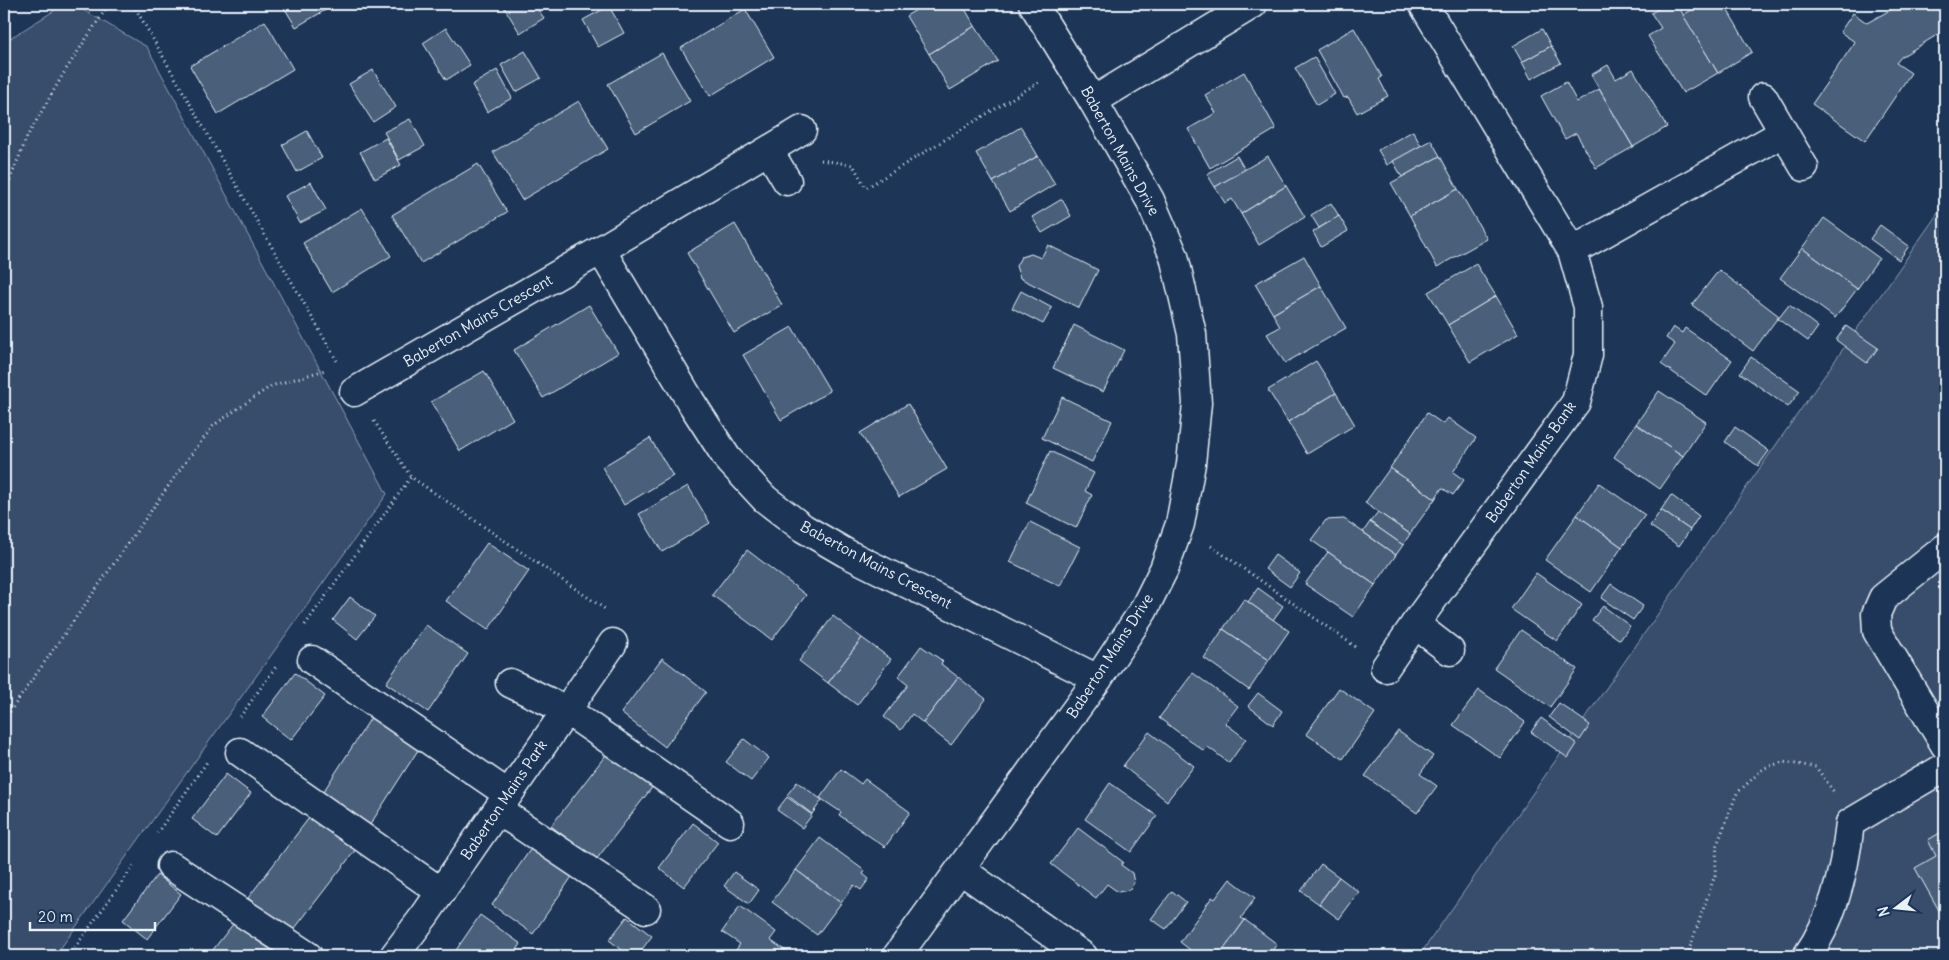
<svg xmlns="http://www.w3.org/2000/svg" width="1949" height="960" viewBox="0 0 1949 960" font-family="Delius,sans-serif">
<rect width="100%" height="100%" fill="#1d3557"/>
<filter id="ink" filterUnits="userSpaceOnUse"><feTurbulence type="fractalNoise" baseFrequency=".02" numOctaves="2"/><feDisplacementMap in="SourceGraphic" scale="10" xChannelSelector="R" yChannelSelector="G"/><feConvolveMatrix kernelMatrix="1 2 1 2 8 2 1 2 1" color-interpolation-filters="sRGB"/></filter>
<g filter="url(#ink)">
<!-- green -->
<g fill="#374d6c" stroke="#909fb2">
<path d="M 65,4 L 73,4 L 147,47 L 387,494 L 55,956 L 4,956 L 4,42 Z"/>
<path d="M 1945,203 L 1945,956 L 1419,956 Z"/>
</g>
<!-- building -->
<g fill="#495e7a" stroke="#e8f1f8">
<path d="M 282,4 L 336,4 L 296,27 Z"/>
<path d="M 502,4 L 534,4 L 544,18 L 520,33 Z"/>
<path d="M 926,4 L 962,4 L 975,26 L 929,54 L 906,16 Z"/>
<path d="M 1667,4 L 1677,4 L 1718,73 L 1683,93 L 1648,36 L 1661,28 L 1651,13 Z"/>
<path d="M 1702,4 L 1724,4 L 1752,52 L 1718,73 L 1683,15 Z"/>
<path d="M 1901,4 L 1945,4 L 1945,30 L 1901,57 L 1896,63 L 1911,73 L 1865,141 L 1812,104 L 1855,42 L 1840,32 L 1853,13 L 1867,23 Z"/>
<path d="M 609,6 L 624,33 L 598,47 L 583,20 Z"/>
<path d="M 745,9 L 774,57 L 710,96 L 681,48 Z"/>
<path d="M 265,21 L 293,69 L 218,114 L 190,66 Z"/>
<path d="M 975,26 L 998,61 L 950,90 L 929,54 Z"/>
<path d="M 446,28 L 470,65 L 446,80 L 423,43 Z"/>
<path d="M 1354,28 L 1382,77 L 1379,79 L 1388,96 L 1357,113 L 1348,97 L 1344,98 L 1317,50 Z"/>
<path d="M 1542,29 L 1551,46 L 1522,62 L 1513,46 Z"/>
<path d="M 1551,46 L 1561,63 L 1531,79 L 1522,62 Z"/>
<path d="M 525,51 L 541,78 L 516,92 L 501,65 Z"/>
<path d="M 662,53 L 690,101 L 636,133 L 608,84 Z"/>
<path d="M 1314,57 L 1335,94 L 1317,105 L 1295,68 Z"/>
<path d="M 1608,65 L 1616,79 L 1633,69 L 1667,127 L 1633,147 L 1591,75 Z"/>
<path d="M 373,70 L 396,107 L 373,122 L 349,84 Z"/>
<path d="M 497,70 L 512,98 L 487,112 L 472,85 Z"/>
<path d="M 1244,72 L 1276,129 L 1210,168 L 1188,129 L 1216,113 L 1205,95 Z"/>
<path d="M 1566,82 L 1577,102 L 1599,89 L 1633,147 L 1596,168 L 1576,133 L 1565,139 L 1541,96 Z"/>
<path d="M 579,101 L 608,149 L 522,200 L 493,152 Z"/>
<path d="M 410,119 L 425,146 L 399,160 L 384,132 Z"/>
<path d="M 1021,127 L 1038,156 L 993,182 L 976,153 Z"/>
<path d="M 307,131 L 322,158 L 297,172 L 282,145 Z"/>
<path d="M 1413,131 L 1421,146 L 1387,165 L 1378,150 Z"/>
<path d="M 386,138 L 401,165 L 375,179 L 360,152 Z"/>
<path d="M 1431,140 L 1440,156 L 1402,177 L 1393,161 Z"/>
<path d="M 1038,156 L 1055,184 L 1010,211 L 993,182 Z"/>
<path d="M 1237,156 L 1245,170 L 1215,187 L 1207,174 Z"/>
<path d="M 1268,156 L 1286,186 L 1241,214 L 1232,199 L 1225,203 L 1215,187 Z"/>
<path d="M 1440,156 L 1458,189 L 1410,216 L 1391,183 Z"/>
<path d="M 478,164 L 507,212 L 421,263 L 392,215 Z"/>
<path d="M 311,182 L 326,210 L 300,223 L 285,196 Z"/>
<path d="M 1286,186 L 1305,217 L 1259,245 L 1241,214 Z"/>
<path d="M 1458,189 L 1487,239 L 1437,267 L 1410,216 Z"/>
<path d="M 1062,199 L 1071,216 L 1042,233 L 1032,217 Z"/>
<path d="M 1331,203 L 1339,216 L 1319,228 L 1311,215 Z"/>
<path d="M 362,208 L 391,256 L 332,292 L 303,243 Z"/>
<path d="M 1339,216 L 1348,231 L 1321,247 L 1313,232 Z"/>
<path d="M 1824,218 L 1879,258 L 1857,289 L 1802,248 Z"/>
<path d="M 735,224 L 782,305 L 734,333 L 687,253 Z"/>
<path d="M 1880,225 L 1909,246 L 1899,260 L 1870,239 Z"/>
<path d="M 1048,245 L 1098,270 L 1079,308 L 1020,278 L 1016,266 L 1021,257 L 1031,254 L 1041,258 Z"/>
<path d="M 1802,248 L 1857,289 L 1835,318 L 1780,278 Z"/>
<path d="M 1304,256 L 1321,286 L 1273,314 L 1255,284 Z"/>
<path d="M 1476,264 L 1496,296 L 1448,325 L 1428,292 Z"/>
<path d="M 1719,270 L 1779,316 L 1753,351 L 1692,305 Z"/>
<path d="M 1321,286 L 1346,328 L 1285,363 L 1267,334 L 1280,327 L 1273,314 Z"/>
<path d="M 1021,291 L 1052,308 L 1043,324 L 1012,308 Z"/>
<path d="M 1496,296 L 1518,334 L 1470,362 L 1448,325 Z"/>
<path d="M 589,305 L 618,353 L 543,398 L 514,350 Z"/>
<path d="M 1789,305 L 1818,327 L 1808,341 L 1778,319 Z"/>
<path d="M 1074,325 L 1124,350 L 1103,392 L 1053,368 Z"/>
<path d="M 1846,326 L 1878,348 L 1867,363 L 1836,340 Z"/>
<path d="M 792,327 L 830,391 L 781,420 L 743,355 Z"/>
<path d="M 1673,327 L 1682,333 L 1685,328 L 1732,360 L 1707,396 L 1661,364 L 1675,344 L 1666,338 Z"/>
<path d="M 1751,357 L 1800,391 L 1788,407 L 1740,373 Z"/>
<path d="M 1316,361 L 1336,393 L 1288,422 L 1268,390 Z"/>
<path d="M 484,371 L 513,419 L 460,451 L 431,402 Z"/>
<path d="M 1659,391 L 1706,422 L 1683,456 L 1636,424 Z"/>
<path d="M 1336,393 L 1355,425 L 1307,454 L 1288,422 Z"/>
<path d="M 1062,397 L 1112,421 L 1092,462 L 1042,438 Z"/>
<path d="M 908,404 L 947,469 L 899,497 L 860,433 Z"/>
<path d="M 1427,413 L 1443,424 L 1448,418 L 1476,438 L 1453,472 L 1464,480 L 1453,495 L 1442,488 L 1435,499 L 1390,468 Z"/>
<path d="M 1636,424 L 1683,456 L 1660,489 L 1614,457 Z"/>
<path d="M 1735,427 L 1769,451 L 1758,466 L 1725,442 Z"/>
<path d="M 650,438 L 673,476 L 624,505 L 602,467 Z"/>
<path d="M 1050,451 L 1094,473 L 1085,491 L 1092,495 L 1076,528 L 1026,503 Z"/>
<path d="M 1390,468 L 1435,499 L 1410,534 L 1365,503 Z"/>
<path d="M 1599,483 L 1645,515 L 1622,547 L 1577,515 Z"/>
<path d="M 688,486 L 710,523 L 662,552 L 639,514 Z"/>
<path d="M 1671,495 L 1699,516 L 1690,530 L 1661,510 Z"/>
<path d="M 1661,510 L 1690,530 L 1679,546 L 1650,526 Z"/>
<path d="M 1378,512 L 1410,534 L 1403,545 L 1370,522 Z"/>
<path d="M 1577,515 L 1622,547 L 1591,592 L 1545,560 Z"/>
<path d="M 1344,519 L 1396,555 L 1375,585 L 1311,540 L 1326,520 Z"/>
<path d="M 1030,522 L 1080,547 L 1060,586 L 1010,562 Z"/>
<path d="M 1370,522 L 1403,545 L 1396,555 L 1363,532 Z"/>
<path d="M 487,543 L 529,571 L 488,630 L 446,601 Z"/>
<path d="M 747,550 L 806,595 L 772,640 L 712,595 Z"/>
<path d="M 1328,552 L 1375,585 L 1353,617 L 1305,584 Z"/>
<path d="M 1275,555 L 1300,573 L 1290,587 L 1265,569 Z"/>
<path d="M 1536,573 L 1582,605 L 1557,641 L 1511,609 Z"/>
<path d="M 1611,584 L 1643,606 L 1633,620 L 1601,598 Z"/>
<path d="M 1258,588 L 1283,606 L 1273,620 L 1248,602 Z"/>
<path d="M 350,597 L 375,616 L 357,639 L 333,620 Z"/>
<path d="M 1244,599 L 1289,631 L 1269,660 L 1223,629 Z"/>
<path d="M 1603,606 L 1630,626 L 1620,640 L 1592,620 Z"/>
<path d="M 833,616 L 862,638 L 828,683 L 799,661 Z"/>
<path d="M 426,625 L 468,654 L 428,712 L 386,683 Z"/>
<path d="M 1223,629 L 1269,660 L 1249,690 L 1204,658 Z"/>
<path d="M 1521,630 L 1577,669 L 1550,707 L 1494,668 Z"/>
<path d="M 862,638 L 891,659 L 857,705 L 828,683 Z"/>
<path d="M 921,646 L 940,659 L 943,662 L 941,664 L 958,677 L 923,723 L 912,714 L 901,730 L 884,717 L 908,685 L 898,677 Z"/>
<path d="M 662,658 L 706,692 L 665,747 L 621,713 Z"/>
<path d="M 295,673 L 325,696 L 291,740 L 262,717 Z"/>
<path d="M 1193,673 L 1238,706 L 1225,723 L 1246,739 L 1229,763 L 1208,747 L 1204,751 L 1159,718 Z"/>
<path d="M 958,677 L 986,699 L 951,745 L 923,723 Z"/>
<path d="M 1339,688 L 1375,713 L 1343,759 L 1306,734 Z"/>
<path d="M 1479,690 L 1525,722 L 1500,758 L 1453,725 Z"/>
<path d="M 1258,693 L 1282,711 L 1273,725 L 1248,706 Z"/>
<path d="M 1559,703 L 1590,725 L 1580,740 L 1549,717 Z"/>
<path d="M 372,716 L 420,747 L 366,831 L 318,800 Z"/>
<path d="M 1541,718 L 1577,744 L 1568,758 L 1531,732 Z"/>
<path d="M 1398,731 L 1433,756 L 1420,774 L 1437,786 L 1417,813 L 1365,776 Z"/>
<path d="M 1149,732 L 1194,766 L 1167,801 L 1123,766 Z"/>
<path d="M 744,739 L 769,758 L 751,781 L 726,762 Z"/>
<path d="M 612,747 L 657,781 L 596,860 L 551,826 Z"/>
<path d="M 841,769 L 861,784 L 865,779 L 910,812 L 885,847 L 839,815 L 841,812 L 820,798 Z"/>
<path d="M 226,774 L 251,793 L 217,838 L 192,819 Z"/>
<path d="M 797,782 L 822,800 L 812,814 L 787,795 Z"/>
<path d="M 1110,783 L 1157,816 L 1131,852 L 1085,819 Z"/>
<path d="M 787,797 L 812,815 L 802,828 L 777,810 Z"/>
<path d="M 312,814 L 357,848 L 292,932 L 248,898 Z"/>
<path d="M 693,823 L 718,842 L 684,887 L 659,868 Z"/>
<path d="M 1078,828 L 1123,862 L 1121,865 L 1132,873 L 1134,883 L 1129,890 L 1118,892 L 1107,884 L 1096,898 L 1051,864 Z"/>
<path d="M 1945,830 L 1945,921 L 1915,868 L 1936,856 L 1928,840 Z"/>
<path d="M 820,838 L 865,871 L 863,874 L 869,879 L 861,890 L 854,885 L 841,903 L 796,870 Z"/>
<path d="M 532,847 L 573,875 L 533,934 L 492,905 Z"/>
<path d="M 1321,864 L 1339,877 L 1319,904 L 1301,891 Z"/>
<path d="M 796,870 L 841,903 L 817,935 L 772,902 Z"/>
<path d="M 734,872 L 759,890 L 749,904 L 724,886 Z"/>
<path d="M 157,875 L 181,894 L 147,939 L 123,920 Z"/>
<path d="M 1339,877 L 1359,892 L 1339,919 L 1319,904 Z"/>
<path d="M 1230,879 L 1255,898 L 1241,918 L 1245,920 L 1219,956 L 1198,956 L 1180,942 L 1212,897 L 1215,899 Z"/>
<path d="M 1172,891 L 1186,902 L 1166,929 L 1151,919 Z"/>
<path d="M 740,906 L 776,932 L 770,940 L 793,956 L 732,956 L 740,944 L 722,932 Z"/>
<path d="M 241,914 L 285,948 L 279,956 L 208,956 Z"/>
<path d="M 480,915 L 521,944 L 513,956 L 452,956 Z"/>
<path d="M 627,917 L 652,936 L 637,956 L 630,956 L 609,940 Z"/>
<path d="M 1245,920 L 1277,944 L 1268,956 L 1219,956 Z"/>
</g>
<g fill="none" stroke-linecap="round" stroke-linejoin="round">
<defs>
<g id="minor">
<path d="M 1763,97 L 1804,167"/>
<path d="M 1093,101 L 1253,4"/>
<path d="M 769,151 L 787,181"/>
<path d="M 601,250 L 691,402 L 727,458 L 765,499 L 803,528 L 846,553 L 1098,679"/>
<path d="M 1572,251 L 1783,133"/>
<path d="M 354,392 L 601,250 L 802,130"/>
<path d="M 1945,548 L 1883,598 L 1876,614 L 1877,631 L 1945,745"/>
<path d="M 1415,624 L 1450,651"/>
<path d="M 312,660 L 508,794"/>
<path d="M 1385,668 L 1415,624 L 1576,402 L 1588,355 L 1588,307 L 1572,251 L 1423,4"/>
<path d="M 510,683 L 566,710 L 730,823"/>
<path d="M 240,752 L 441,892"/>
<path d="M 498,810 L 646,909"/>
<path d="M 171,866 L 308,956"/>
<path d="M 961,870 L 1083,956"/>
<path d="M 394,956 L 425,915 L 613,643"/>
<path d="M 897,956 L 1098,679 L 1143,611 L 1164,569 L 1180,524 L 1191,464 L 1197,403 L 1192,334 L 1174,256 L 1150,200 L 1093,101 L 1033,4"/>
<path d="M 1807,956 C 1834,918 1845,869 1850,823 L 1945,767"/>
</g>
</defs>
<!-- minor casing -->
<use href="#minor" stroke="#e8f1f8" stroke-width="31"/>
<!-- path -->
<g stroke="#e8f1f8" stroke-width="3" stroke-dasharray="1 4" stroke-linecap="butt">
<path d="M 133,4 L 337,361"/>
<path d="M 821,160 L 853,165 L 866,188 L 1039,82"/>
<path d="M 4,194 L 27,137 L 65,71 L 109,4"/>
<path d="M 374,421 L 411,477 L 605,609"/>
<path d="M 1211,546 L 1356,647"/>
<path d="M 305,625 L 411,477"/>
<path d="M 240,717 L 277,665"/>
<path d="M 4,720 L 181,468 L 214,425 L 271,386 L 325,370"/>
<path d="M 157,833 L 207,762"/>
<path d="M 69,956 L 135,864"/>
<path d="M 1687,956 L 1715,875 L 1717,845 L 1737,793 L 1764,768 L 1783,762 L 1816,767 L 1834,792"/>
</g>
<!-- minor -->
<use href="#minor" stroke="#1d3557" stroke-width="28"/>
</g>
</g>
<g text-anchor="middle" stroke-width="5" stroke-linejoin="round" paint-order="stroke">
<!-- street labels -->
<g font-size="15" fill="#e8f1f8" stroke="#1d3557">
<text transform="translate(1120 151) rotate(61)" y="5">Baberton Mains Drive</text>
<text transform="translate(478 321) rotate(-30)" y="5">Baberton Mains Crescent</text>
<text transform="translate(1531 462) rotate(-55)" y="5">Baberton Mains Bank</text>
<text transform="translate(876 565) rotate(28)" y="5">Baberton Mains Crescent</text>
<text transform="translate(1110 656) rotate(-57)" y="5">Baberton Mains Drive</text>
<text transform="translate(504 800) rotate(-56)" y="5">Baberton Mains Park</text>
</g>
</g>
<!-- margin -->
<rect width="1949" height="960" fill="none" stroke="#1d3557" stroke-width="20"/>
<rect x="10" y="10" width="1929" height="940" fill="none" stroke="#e8f1f8" stroke-width="2" filter="url(#ink)"/>
<!-- north arrow -->
<g transform="translate(1896 908) rotate(254)" stroke="#1d3557" stroke-width="4" paint-order="stroke">
<path d="M0-4L9 19L0 12L-9 19Z" fill="#e8f1f8"/>
<text y="-8" font-size="14" font-weight="bold" text-anchor="middle" fill="#e8f1f8">N</text>
</g>
<!-- scale -->
<path d="M30 922v8h125v-8" fill="none" stroke="#e8f1f8" stroke-width="2.5"/>
<text x="38" y="922" font-size="15" fill="#e8f1f8" stroke="#1d3557" stroke-width="4" paint-order="stroke">20 m</text>
</svg>
